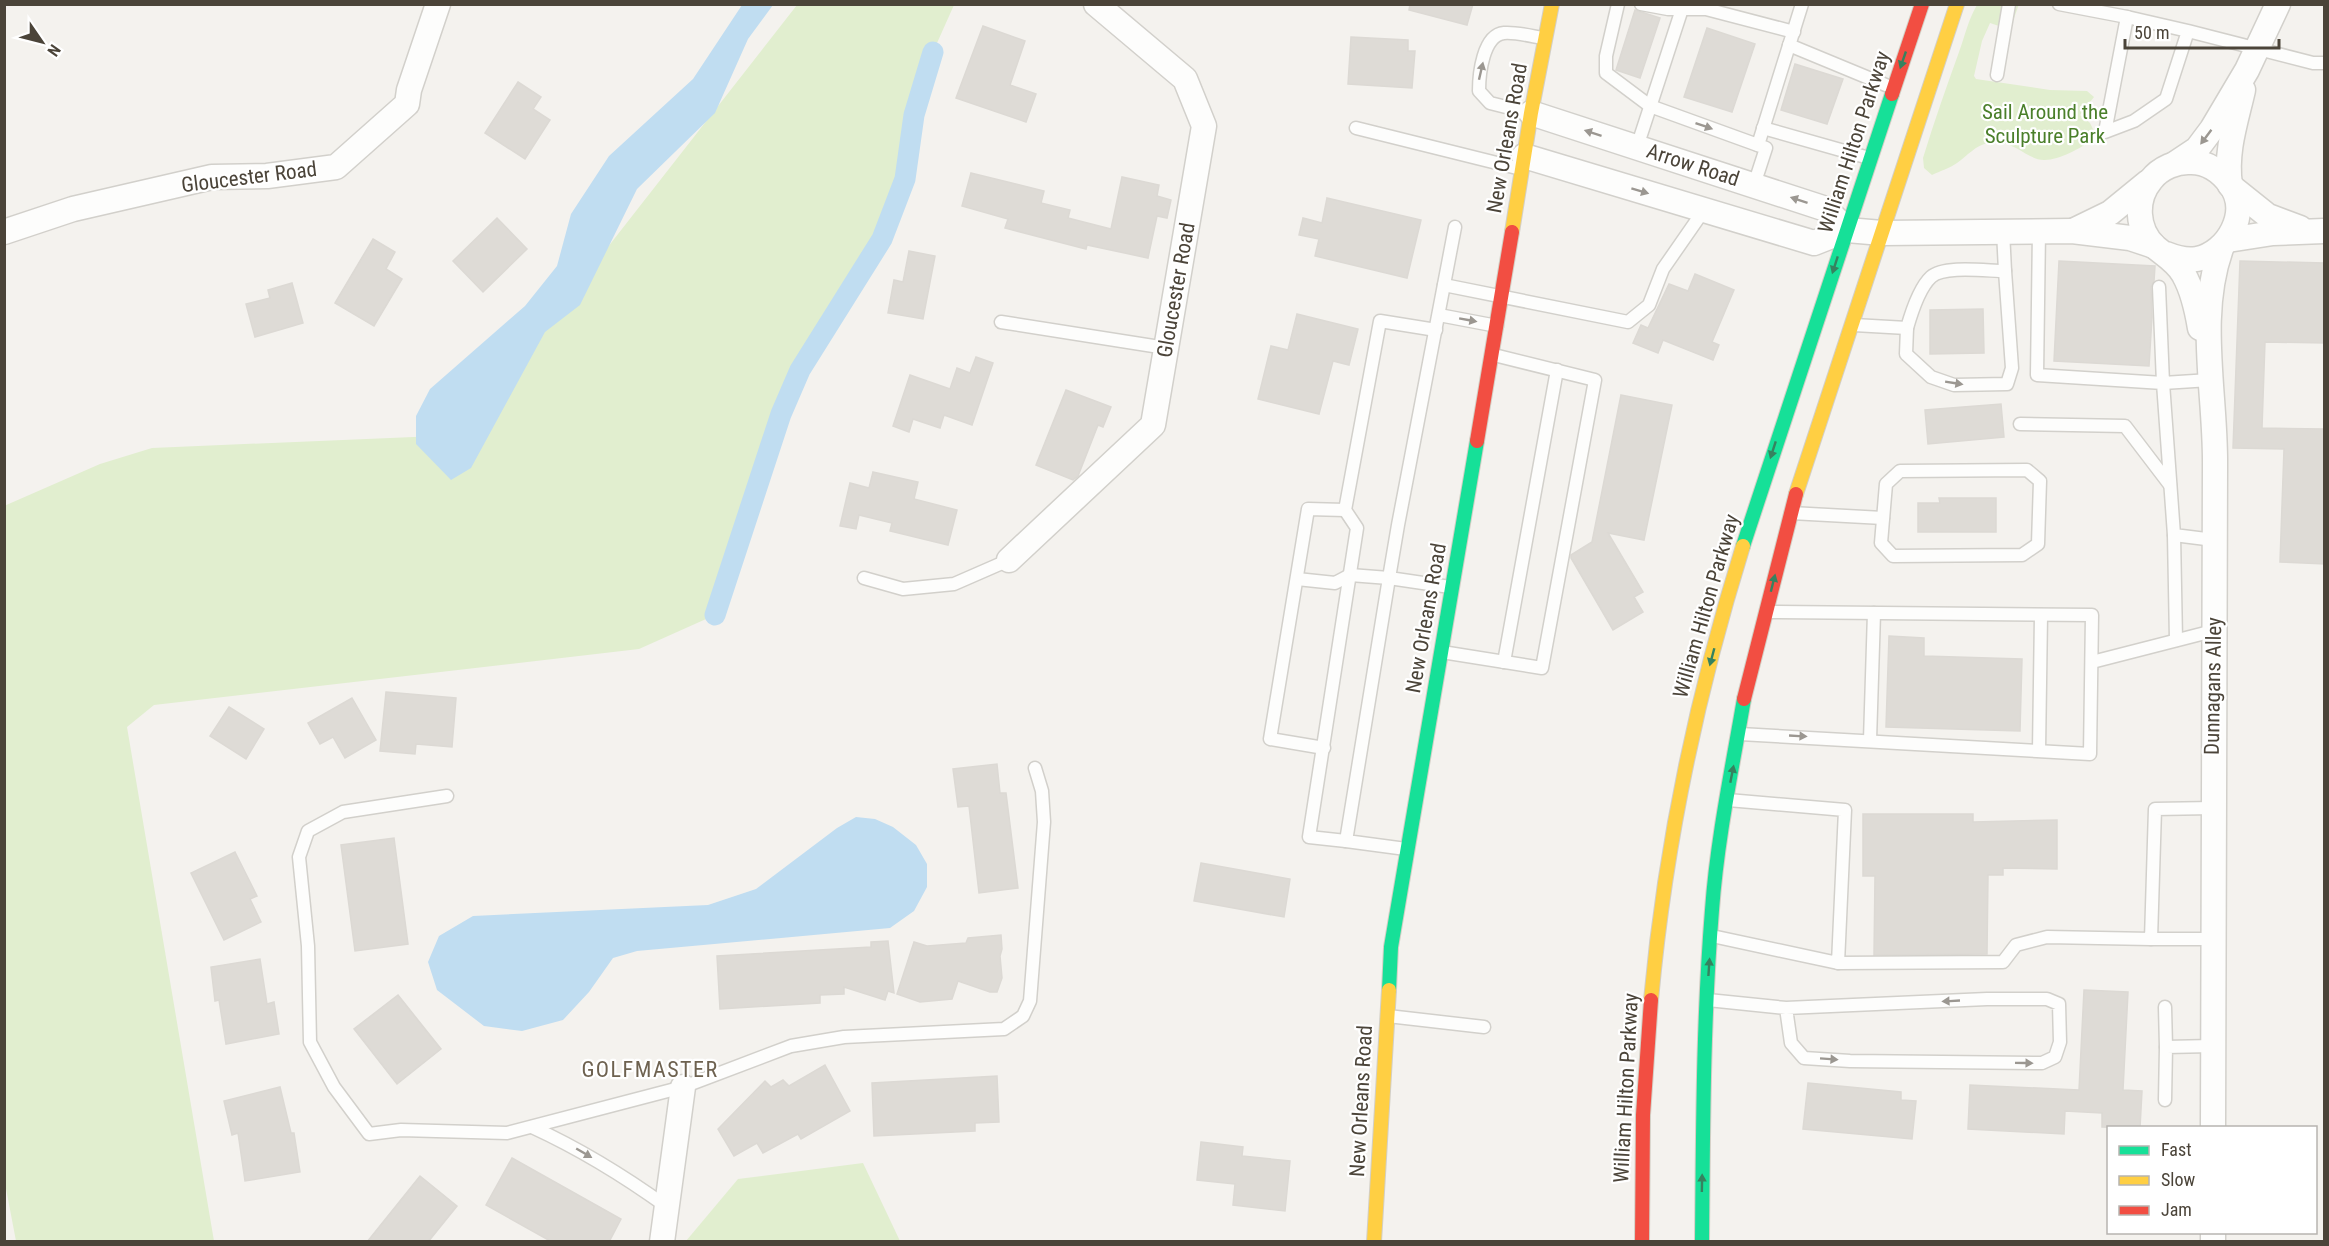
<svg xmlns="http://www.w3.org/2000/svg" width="2329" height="1246" viewBox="0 0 2329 1246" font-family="'Roboto Condensed',sans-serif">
<rect width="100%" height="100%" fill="#f4f2ee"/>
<!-- green -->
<g fill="#e1eecf">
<path d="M 2019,4 L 2013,21 L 1999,26 L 1990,23 L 1982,41 L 1974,76 L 1976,79 L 2050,90 L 2087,91 L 2094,97 L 2080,115 L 2090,123 L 2094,131 L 2092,140 C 2081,148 2059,160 2045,160 C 2027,161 2014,138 1988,143 C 1976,145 1967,156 1957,163 C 1950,168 1940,171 1932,175 L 1924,168 L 1923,158 C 1934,122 1946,88 1959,52 C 1965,36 1968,20 1977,5 Z"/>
<path d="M 797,5 L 954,5 L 933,52 L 914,115 L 905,179 L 882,239 L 800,370 L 781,414 L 715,615 L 639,649 L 154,705 L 127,727 L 214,1241 L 16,1241 L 4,1178 L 4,506 L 100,464 L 152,448 L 461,435 Z"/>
<path d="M 863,1163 L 900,1241 L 686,1241 L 738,1179 Z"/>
</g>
<!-- water -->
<g fill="#c0ddf1">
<path d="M 742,5 L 773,5 L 748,39 L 715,113 L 637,189 L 580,305 L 545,332 L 471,468 L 451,480 L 416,444 L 416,416 L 430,389 L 525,306 L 557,266 L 571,214 L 609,156 L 693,79 Z"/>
<path d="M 856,817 L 875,819 L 893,827 L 916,845 L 927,864 L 927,887 L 914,911 L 890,928 L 637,951 L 613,958 L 589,992 L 563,1020 L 522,1031 L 484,1026 L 437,990 L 428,962 L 439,936 L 473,916 L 708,905 L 756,889 L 837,828 Z"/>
</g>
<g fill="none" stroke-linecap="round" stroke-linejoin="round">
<!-- canal -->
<path stroke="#c0ddf1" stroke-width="21" d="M 715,615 L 781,414 L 800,370 L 882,239 L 905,179 L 914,115 L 933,52"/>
</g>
<!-- building -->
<g fill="#dedbd6" stroke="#dcd9d4" stroke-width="1.5">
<path d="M 1410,4 L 1473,4 L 1467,25 L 1409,10 Z"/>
<path d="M 1635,10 L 1660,18 L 1640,78 L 1616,70 Z"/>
<path d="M 983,26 L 1025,41 L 1010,85 L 1036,94 L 1026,122 L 956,98 Z"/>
<path d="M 1707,28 L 1755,44 L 1732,112 L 1684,97 Z"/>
<path d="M 1351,37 L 1408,40 L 1408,51 L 1415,51 L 1412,88 L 1348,84 Z"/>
<path d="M 1795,64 L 1843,79 L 1827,124 L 1781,110 Z"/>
<path d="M 518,82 L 541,97 L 533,109 L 550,120 L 525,159 L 485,133 Z"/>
<path d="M 971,173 L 1044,191 L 1041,203 L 1070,210 L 1068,218 L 1111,229 L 1122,177 L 1159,185 L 1157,196 L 1171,200 L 1167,218 L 1157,216 L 1148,258 L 1087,245 L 1086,249 L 1005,228 L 1008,219 L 962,206 Z"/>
<path d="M 1327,198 L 1421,220 L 1407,278 L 1315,256 L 1319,239 L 1299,235 L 1303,218 L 1322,223 Z"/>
<path d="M 497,218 L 527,249 L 483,292 L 453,261 Z"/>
<path d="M 373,239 L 395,252 L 386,269 L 402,279 L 374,326 L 335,303 Z"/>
<path d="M 909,251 L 935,256 L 923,319 L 888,313 L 894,280 L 903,282 Z"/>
<path d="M 2059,261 L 2155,266 L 2154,281 L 2151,287 L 2152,317 L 2149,366 L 2054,361 Z"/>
<path d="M 2240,261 L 2325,263 L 2325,343 L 2265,342 L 2262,428 L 2325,429 L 2325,564 L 2280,562 L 2284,449 L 2233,448 Z"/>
<path d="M 1695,274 L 1734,290 L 1712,342 L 1719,345 L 1713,360 L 1663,340 L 1658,353 L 1633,343 L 1641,325 L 1648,328 L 1669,284 L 1688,291 Z"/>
<path d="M 292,283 L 303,323 L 255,337 L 246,304 L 270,298 L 268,290 Z"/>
<path d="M 1983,309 L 1984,353 L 1930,354 L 1930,310 Z"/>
<path d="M 1297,314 L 1358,329 L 1349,365 L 1333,361 L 1319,414 L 1258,399 L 1271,346 L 1288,350 Z"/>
<path d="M 976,357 L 993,363 L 972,425 L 944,415 L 940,428 L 913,419 L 909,432 L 893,426 L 910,375 L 950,389 L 957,368 L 970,373 Z"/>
<path d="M 1066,390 L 1111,407 L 1103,427 L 1098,425 L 1078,476 L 1073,480 L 1036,465 Z"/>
<path d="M 1621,395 L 1672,405 L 1644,540 L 1608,533 L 1643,592 L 1634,597 L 1643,612 L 1613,630 L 1571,558 L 1571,555 L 1592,542 Z"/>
<path d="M 2001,404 L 2004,437 L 1928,444 L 1925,410 Z"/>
<path d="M 873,472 L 918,482 L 914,499 L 957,510 L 948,545 L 890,531 L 892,523 L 859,515 L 856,529 L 840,526 L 850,483 L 869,488 Z"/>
<path d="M 1939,498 L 1996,498 L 1996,532 L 1918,532 L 1918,503 L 1940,503 Z"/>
<path d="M 1889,636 L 1924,638 L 1924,656 L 2022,659 L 2020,731 L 1886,727 Z"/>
<path d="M 386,692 L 456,698 L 452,747 L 416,744 L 415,754 L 380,751 Z"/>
<path d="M 352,698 L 376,740 L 345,758 L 333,737 L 320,744 L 308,723 Z"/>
<path d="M 229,707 L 264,729 L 246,759 L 210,736 Z"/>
<path d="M 997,764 L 1000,793 L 1006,793 L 1018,888 L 979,893 L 969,806 L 958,807 L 953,769 Z"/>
<path d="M 1863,814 L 1973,814 L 1973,822 L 2057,820 L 2057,869 L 2003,868 L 2003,875 L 1988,875 L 1987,954 L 1874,955 L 1875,876 L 1863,876 Z"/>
<path d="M 394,838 L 408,944 L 355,951 L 341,845 Z"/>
<path d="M 235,852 L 257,896 L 250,899 L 261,922 L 224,940 L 191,873 Z"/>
<path d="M 1201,863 L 1290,879 L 1284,917 L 1194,901 Z"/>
<path d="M 1001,935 L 1002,949 L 1000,956 L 1002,978 L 997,992 L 990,992 L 958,981 L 952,999 L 920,1002 L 897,994 L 914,942 L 927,946 L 966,943 L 968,938 Z"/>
<path d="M 888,941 L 894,993 L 888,991 L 885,1000 L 844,987 L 844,994 L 820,995 L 820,1003 L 720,1009 L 717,956 L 871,947 L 871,942 Z"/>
<path d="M 260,959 L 267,1004 L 274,1002 L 279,1034 L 226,1044 L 219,1000 L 215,1001 L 211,967 Z"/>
<path d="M 2084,990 L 2128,992 L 2123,1090 L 2142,1091 L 2140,1128 L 2102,1127 L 2102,1113 L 2065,1111 L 2064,1134 L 1968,1129 L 1970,1085 L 2079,1090 Z"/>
<path d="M 398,995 L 441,1049 L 397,1084 L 354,1029 Z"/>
<path d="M 825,1065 L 850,1111 L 801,1139 L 798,1134 L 763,1153 L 757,1143 L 734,1156 L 718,1129 L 765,1081 L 771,1087 L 783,1080 L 789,1086 Z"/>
<path d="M 997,1076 L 999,1122 L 975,1123 L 975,1131 L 874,1136 L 872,1083 Z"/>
<path d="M 1808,1083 L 1901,1092 L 1901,1100 L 1916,1101 L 1912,1139 L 1803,1129 Z"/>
<path d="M 280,1087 L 291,1133 L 294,1133 L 300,1172 L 245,1181 L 238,1133 L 232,1135 L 224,1101 Z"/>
<path d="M 1201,1142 L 1243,1147 L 1242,1156 L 1290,1161 L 1285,1211 L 1233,1205 L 1235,1184 L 1197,1180 Z"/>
<path d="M 512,1158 L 621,1219 L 609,1242 L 552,1242 L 486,1205 Z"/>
<path d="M 420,1176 L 457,1206 L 428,1242 L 367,1242 Z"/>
</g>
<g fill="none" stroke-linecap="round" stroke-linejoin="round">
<defs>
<g id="lane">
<path d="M 1618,4 L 1606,56 L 1606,73 L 1650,106 L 1766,148 L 1754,185"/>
<path d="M 1641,4 L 1668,9 L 1706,9 L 1794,32"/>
<path d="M 2059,4 L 2127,17"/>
<path d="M 2188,31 L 2127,17 L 2105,132 L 2134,121 L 2166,99 L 2188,31 L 2313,63 L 2324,63"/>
<path d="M 1789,45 L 1893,88"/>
<path d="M 1997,75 L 2009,4"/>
<path d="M 1530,113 L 1490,103 L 1479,91 C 1479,74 1483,35 1504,33 C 1516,32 1531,36 1543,38"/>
<path d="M 1356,128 L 1521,169"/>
<path d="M 1763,128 L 1869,158"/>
<path d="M 1758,145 L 1802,4"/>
<path d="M 1637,147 L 1682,9"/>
<path d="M 2039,231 L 2037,375 L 2163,383 L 2174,535 L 2214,540"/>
<path d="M 1444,285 L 1628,322 L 1649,305 L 1663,269 L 1704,210"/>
<path d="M 2159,287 L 2163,383 L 2210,380"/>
<path d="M 1439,315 L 1497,326"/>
<path d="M 1001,322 L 1166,348"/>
<path d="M 1854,325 L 1907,328 C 1911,314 1919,288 1931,277 C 1944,265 1987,271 2005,271 L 2003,231"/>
<path d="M 1907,328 L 1906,354 L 1931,377 L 1954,385 L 2007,384 L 2012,368 L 2005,271"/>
<path d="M 2020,424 L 2125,426 L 2170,485"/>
<path d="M 2027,470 L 2040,481 L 2038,544 L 2022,555 L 1893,556 L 1881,543 L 1886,484 L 1900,471 Z"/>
<path d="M 1791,513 L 1883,518"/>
<path d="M 2174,535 L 2176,640"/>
<path d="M 864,578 L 903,589 L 954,584 L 1009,560"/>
<path d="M 1297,579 L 1335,583 L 1350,575 L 1389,578 L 1346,841 L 1406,849"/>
<path d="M 1450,587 L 1389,578 L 1398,525 L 1455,227"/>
<path d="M 1442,652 L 1542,668 L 1595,380 L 1494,355"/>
<path d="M 1504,662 L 1557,370"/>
<path d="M 2092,662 L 2213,631"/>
<path d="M 1740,734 L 2090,754 L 2092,615 L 1767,612"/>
<path d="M 1870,740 L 1874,613"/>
<path d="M 1324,748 L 1270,739 L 1308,509 L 1345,510"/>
<path d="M 2039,750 L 2041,615"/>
<path d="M 447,796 L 343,812 L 308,831 L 299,857 L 308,946 L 310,1042 L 334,1087 L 369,1134 L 401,1130 L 507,1133 L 683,1087 L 791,1046 L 844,1037 L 1004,1029 L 1023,1016 L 1030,1001 L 1044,822 L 1042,791 L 1035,768"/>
<path d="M 1346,841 L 1309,837 L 1357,528 L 1345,510 L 1380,321 L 1436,330"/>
<path d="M 1712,936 L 1838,963 L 1845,810 L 1728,800"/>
<path d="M 2151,939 L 2212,939"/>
<path d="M 1838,963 L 2003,962 L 2016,945 L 2047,937 L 2151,939 L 2155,809 L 2212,808"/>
<path d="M 1708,1000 L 1786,1008 L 1987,999 L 2047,999 L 2059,1004 L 2060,1042 L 2055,1057 L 2042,1063 L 1850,1061 L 1804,1058 L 1791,1043 L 1786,1008"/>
<path d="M 2165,1007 L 2166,1047"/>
<path d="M 1388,1016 L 1484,1027"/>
<path d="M 2165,1100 L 2166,1047 L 2212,1046"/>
<path d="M 532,1127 C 580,1149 624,1176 667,1207"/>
</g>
<g id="street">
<path d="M 1531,113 L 1826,209 L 1847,230"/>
<path d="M 1524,156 L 1814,243 L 1847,230 L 1882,233 L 2072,231 L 2130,238 L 2154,246"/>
<path d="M 2176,163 L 2197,149 L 2212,129 L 2247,70 L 2278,4"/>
<path d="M 2230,185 C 2225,152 2236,121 2243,90"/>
<path d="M 2233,188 L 2268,216 L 2300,228"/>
<path d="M 2075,230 L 2110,213 L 2148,182"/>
<path d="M 4,232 L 73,209 L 212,177 L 267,176 L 336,167 L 407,104 L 409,90 L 438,4"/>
<path d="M 2228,240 L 2273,233 L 2324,231"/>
<path d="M 2166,254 C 2176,258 2186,261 2197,259 C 2228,253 2251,212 2230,184 C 2221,172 2207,162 2191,162 C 2177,161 2160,168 2151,180 C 2135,199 2136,229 2155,247 C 2165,255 2178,263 2184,275 C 2193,291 2197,310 2200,328"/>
<path d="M 1009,560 L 1153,425 L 1204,126 L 1185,79 L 1096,4"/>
<path d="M 2213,1128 C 2212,907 2213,686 2215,466 C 2216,394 2196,315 2222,246"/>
<path d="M 2213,1232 L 2213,1242"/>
<path d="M 662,1242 L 683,1087"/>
</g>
<g id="fast">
<path d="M 1743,546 L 1892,94"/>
<path d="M 1389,990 L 1391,947 L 1477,441"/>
<path d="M 1702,1242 C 1703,1131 1703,1021 1712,910 C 1717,840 1732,769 1744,699"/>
</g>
<g id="slow">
<path d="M 1512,232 L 1531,113 L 1552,4"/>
<path d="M 1796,494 L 1957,4"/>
<path d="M 1651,1000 C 1665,845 1697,694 1743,546"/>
<path d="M 1374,1242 L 1389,990"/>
</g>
<g id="jam">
<path d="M 1892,94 L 1922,4"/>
<path d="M 1477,441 L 1512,232"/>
<path d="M 1744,699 L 1796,494"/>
<path d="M 1642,1242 L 1643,1115 L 1651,1000"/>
</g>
</defs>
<!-- lane casing -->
<use href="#lane" stroke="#d2d0cb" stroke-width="15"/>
<!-- street casing -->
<use href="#street" stroke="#d2d0cb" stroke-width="27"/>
<!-- fast casing -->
<use href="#fast" stroke="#d3cfc5" stroke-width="16"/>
<!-- slow casing -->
<use href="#slow" stroke="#d3cfc5" stroke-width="16"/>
<!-- jam casing -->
<use href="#jam" stroke="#d3cfc5" stroke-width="16"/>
<!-- lane -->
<use href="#lane" stroke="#fdfdfc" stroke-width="12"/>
<!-- street -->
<use href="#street" stroke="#fdfdfc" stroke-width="24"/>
<!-- fast -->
<use href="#fast" stroke="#16e098" stroke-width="14"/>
<!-- slow -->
<use href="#slow" stroke="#ffcf43" stroke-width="14"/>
<!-- jam -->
<use href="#jam" stroke="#f24e42" stroke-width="14"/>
</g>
<!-- one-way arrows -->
<defs><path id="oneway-solid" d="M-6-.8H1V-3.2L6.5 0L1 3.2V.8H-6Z" transform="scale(1.5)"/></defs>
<g fill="#36825f">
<use href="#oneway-solid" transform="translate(1903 60) rotate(109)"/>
<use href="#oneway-solid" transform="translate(1835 265) rotate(108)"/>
<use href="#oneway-solid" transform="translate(1773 450) rotate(108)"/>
<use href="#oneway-solid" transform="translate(1773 583) rotate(-76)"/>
<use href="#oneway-solid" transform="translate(1712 657) rotate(105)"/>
<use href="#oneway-solid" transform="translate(1732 774) rotate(-79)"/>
<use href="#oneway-solid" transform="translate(1709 967) rotate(-86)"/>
<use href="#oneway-solid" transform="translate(1702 1183) rotate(-89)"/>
</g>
<g fill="#9b9791">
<use href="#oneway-solid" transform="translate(1481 71) rotate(-77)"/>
<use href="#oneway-solid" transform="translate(1704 126) rotate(19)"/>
<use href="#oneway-solid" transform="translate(1593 133) rotate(-162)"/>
<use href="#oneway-solid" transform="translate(2206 137) rotate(127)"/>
<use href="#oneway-solid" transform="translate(1640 191) rotate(17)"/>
<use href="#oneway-solid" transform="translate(1799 200) rotate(-162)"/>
<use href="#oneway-solid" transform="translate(1468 320) rotate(10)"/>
<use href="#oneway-solid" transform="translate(1954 383) rotate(9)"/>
<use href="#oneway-solid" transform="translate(1798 736) rotate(3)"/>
<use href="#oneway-solid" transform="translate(1951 1001) rotate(177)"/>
<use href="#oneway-solid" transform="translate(1829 1059) rotate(4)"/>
<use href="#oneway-solid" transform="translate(2024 1063) rotate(1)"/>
<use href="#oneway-solid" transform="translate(584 1153) rotate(30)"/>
</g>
<g text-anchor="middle" stroke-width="4.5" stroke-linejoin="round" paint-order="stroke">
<!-- park labels -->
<g font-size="21" fill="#4a7f2a" stroke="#fff">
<text x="2045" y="119">Sail Around the<tspan x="2045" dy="24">Sculpture Park</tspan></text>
</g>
<!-- street labels -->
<g font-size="21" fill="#4b4439" stroke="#fff">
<text transform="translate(1507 138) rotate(-80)" y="7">New Orleans Road</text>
<text transform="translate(1854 142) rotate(-72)" y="7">William Hilton Parkway</text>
<text transform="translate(1693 165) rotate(18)" y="7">Arrow Road</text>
<text transform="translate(249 177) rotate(-7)" y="7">Gloucester Road</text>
<text transform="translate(1176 290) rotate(-80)" y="7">Gloucester Road</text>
<text transform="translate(1706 606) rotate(-74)" y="7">William Hilton Parkway</text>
<text transform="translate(1426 618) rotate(-80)" y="7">New Orleans Road</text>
<text transform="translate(2213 686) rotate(-89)" y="7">Dunnagans Alley</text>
<text transform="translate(1626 1088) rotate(-87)" y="7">William Hilton Parkway</text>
<text transform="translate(1361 1101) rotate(-87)" y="7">New Orleans Road</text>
</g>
<!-- neighbourhood labels -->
<g font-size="22" letter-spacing="1.5" fill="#6e6250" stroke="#fff">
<text x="650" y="1077">GOLFMASTER</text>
</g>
</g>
<!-- border -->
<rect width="2329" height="1246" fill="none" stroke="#4b4439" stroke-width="12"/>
<!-- legend -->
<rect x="2107" y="1126" width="210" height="108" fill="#ffffff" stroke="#b7b4b0" stroke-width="1.5"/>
<rect x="2119" y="1146" width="30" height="9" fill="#16e098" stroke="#b7b4b0" stroke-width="1.5"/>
<text x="2161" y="1156" font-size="18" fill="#4b4439">Fast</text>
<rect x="2119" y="1176" width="30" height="9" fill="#ffcf43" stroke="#b7b4b0" stroke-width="1.5"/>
<text x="2161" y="1186" font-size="18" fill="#4b4439">Slow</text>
<rect x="2119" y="1206" width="30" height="9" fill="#f24e42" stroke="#b7b4b0" stroke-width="1.5"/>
<text x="2161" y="1216" font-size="18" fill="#4b4439">Jam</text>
<!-- north arrow -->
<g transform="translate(42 42) rotate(125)" stroke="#ffffff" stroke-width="4.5" paint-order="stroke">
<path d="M0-4.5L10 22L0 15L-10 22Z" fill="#4b4439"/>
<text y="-9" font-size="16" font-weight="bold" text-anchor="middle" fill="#4b4439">N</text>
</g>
<!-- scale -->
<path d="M2125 39v9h154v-9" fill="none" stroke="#4b4439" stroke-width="3"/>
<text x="2134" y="39" font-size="18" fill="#4b4439" stroke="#ffffff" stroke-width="4.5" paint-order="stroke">50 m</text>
</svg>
